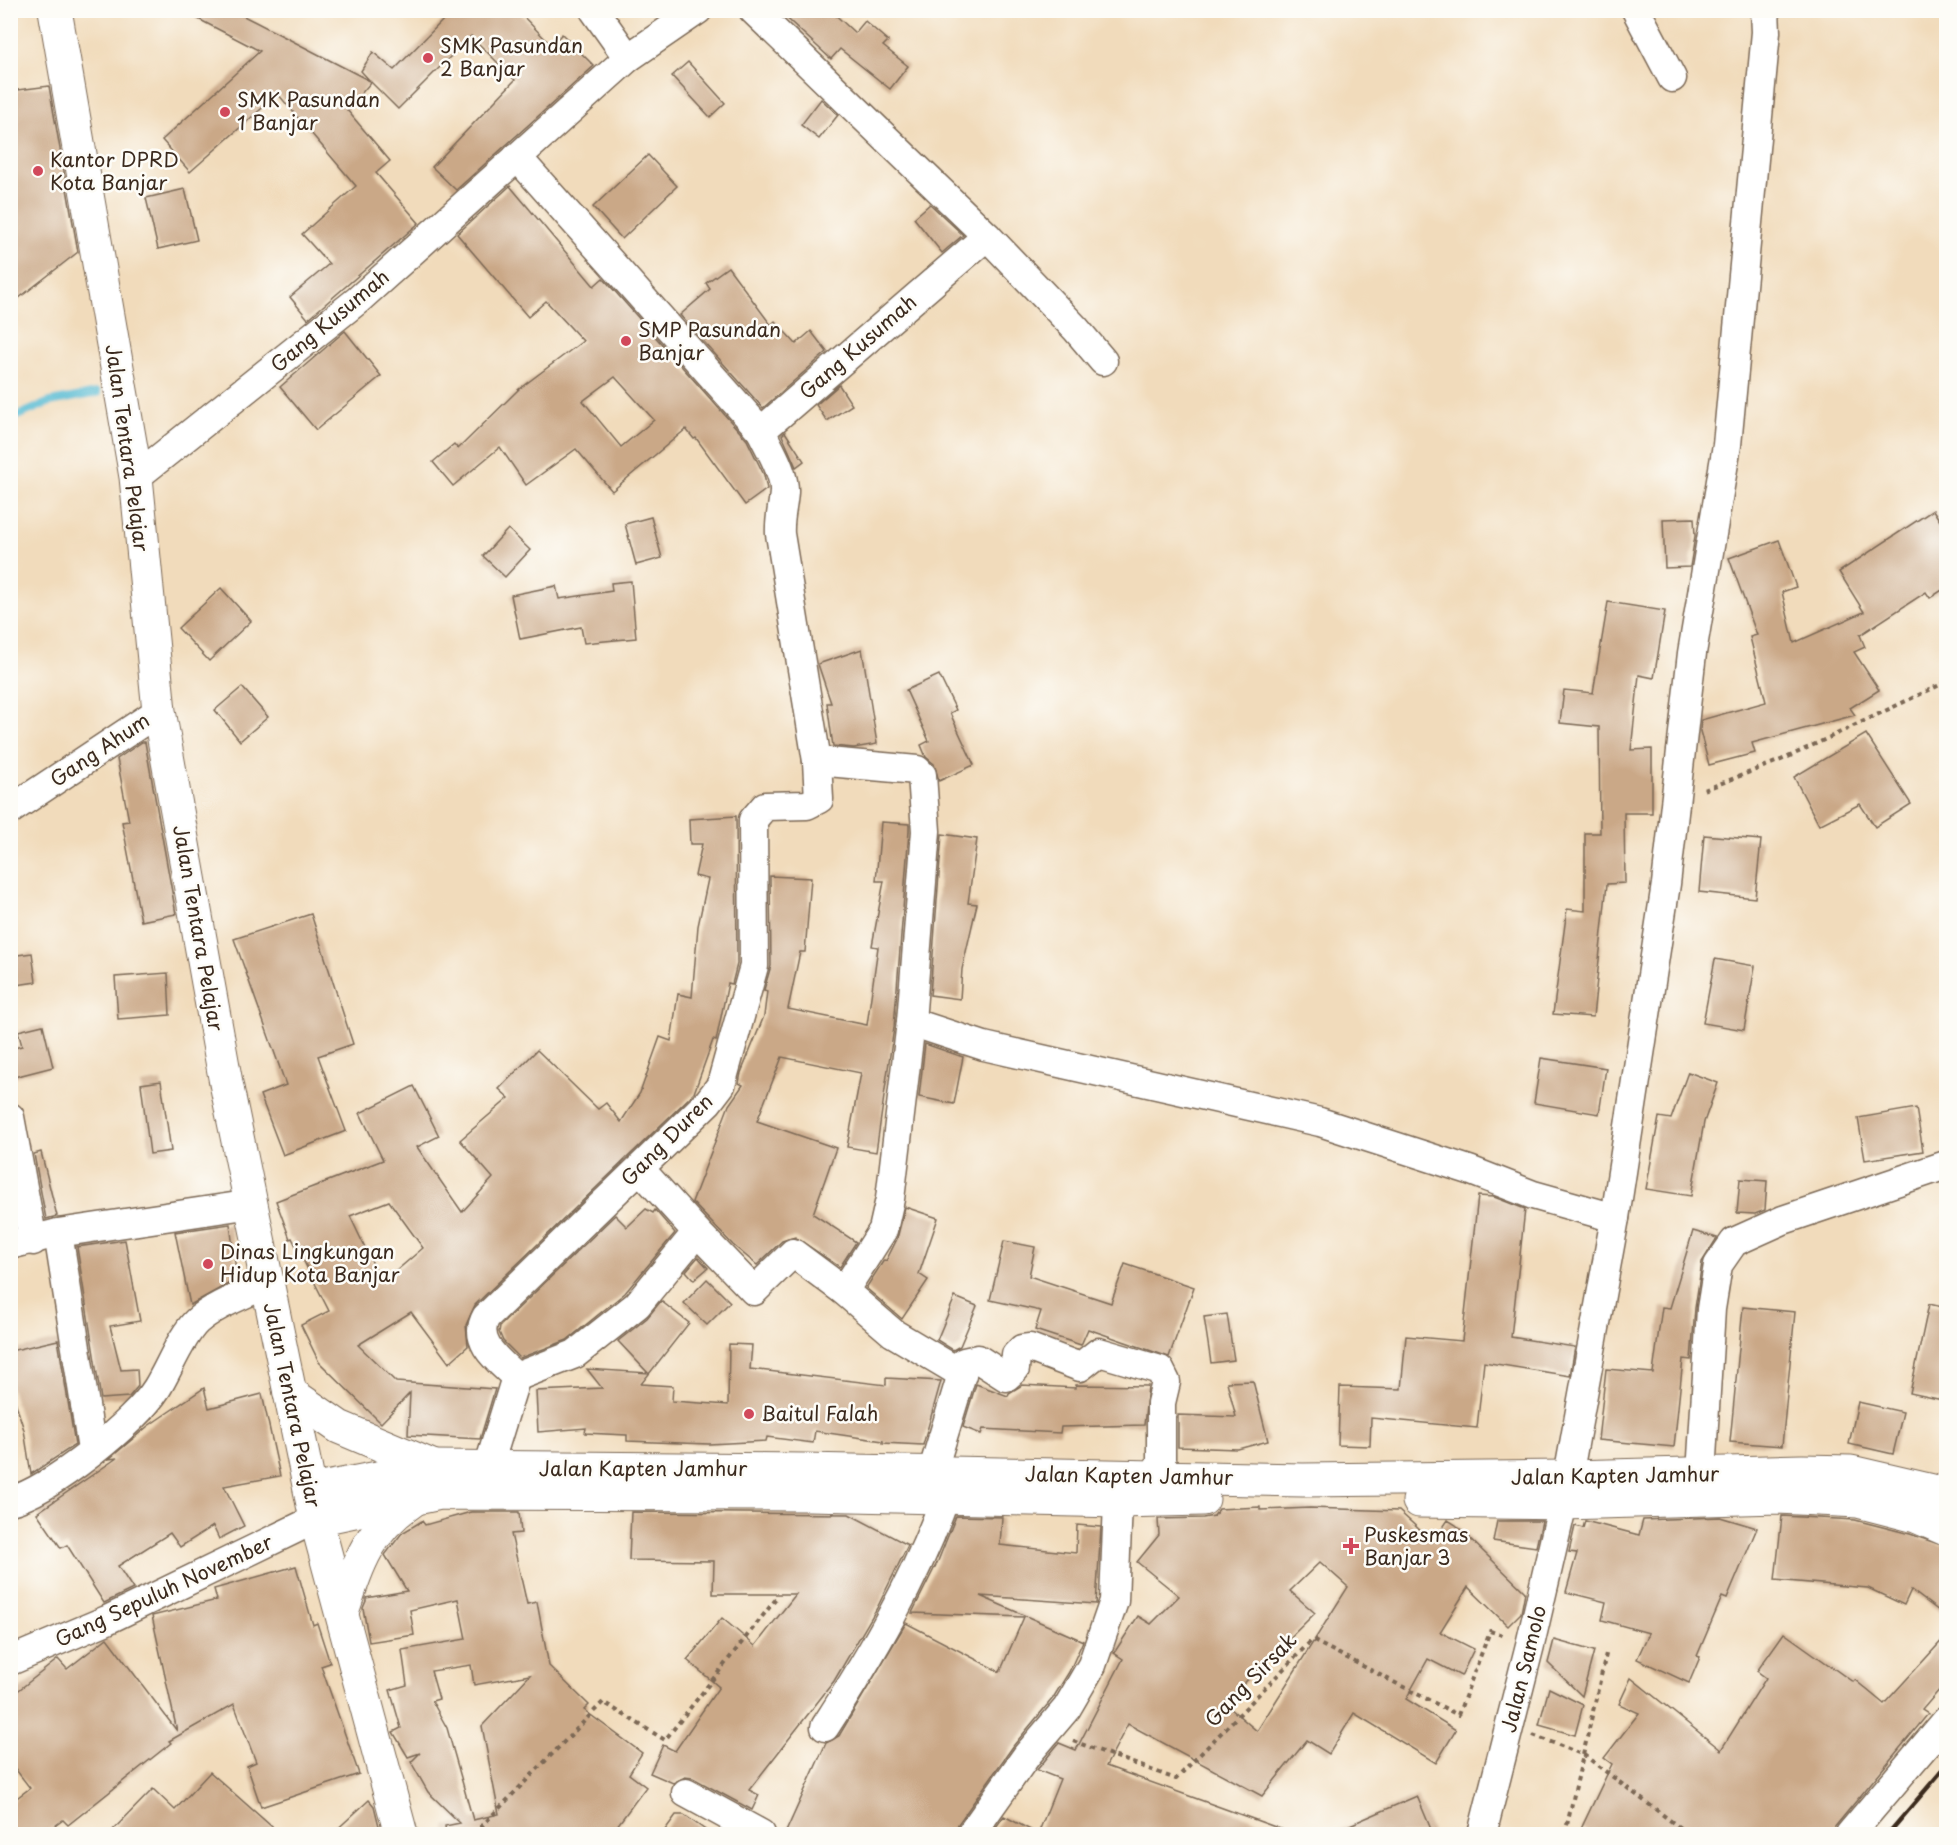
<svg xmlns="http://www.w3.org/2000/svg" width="1957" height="1845" viewBox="0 0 1957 1845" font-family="'Playpen Sans',sans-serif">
<rect width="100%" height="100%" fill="#fdfcf7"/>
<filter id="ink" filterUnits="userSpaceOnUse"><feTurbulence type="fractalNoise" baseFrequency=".0167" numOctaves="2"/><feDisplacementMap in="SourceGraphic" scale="12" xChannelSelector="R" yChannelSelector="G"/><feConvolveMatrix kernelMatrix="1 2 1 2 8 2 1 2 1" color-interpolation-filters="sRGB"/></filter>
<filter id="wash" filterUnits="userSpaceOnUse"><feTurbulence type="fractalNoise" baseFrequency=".008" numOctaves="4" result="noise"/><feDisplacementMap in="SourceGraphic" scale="24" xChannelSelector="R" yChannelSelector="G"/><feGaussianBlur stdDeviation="1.35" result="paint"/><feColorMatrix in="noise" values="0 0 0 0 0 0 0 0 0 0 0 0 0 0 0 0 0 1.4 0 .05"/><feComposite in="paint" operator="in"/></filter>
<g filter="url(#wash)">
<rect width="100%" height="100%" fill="#f1dbbb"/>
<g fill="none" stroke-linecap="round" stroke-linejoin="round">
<!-- stream -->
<path stroke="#54bad2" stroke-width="8" d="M 10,419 L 50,402 L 97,393"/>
</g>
<g id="blocks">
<!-- building -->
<g fill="#caa887" fill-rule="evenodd">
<path d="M 181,10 L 232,10 L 370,81 L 361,71 L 373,52 L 394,70 L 453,10 L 517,10 L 551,45 L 562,34 L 594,66 L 456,190 L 432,167 L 515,80 L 471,36 L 398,109 L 371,82 L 347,110 L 390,161 L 376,173 L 419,223 L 308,319 L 290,297 L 329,264 L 302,234 L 356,186 L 278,94 L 190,172 L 162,140 L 260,51 Z"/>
<path d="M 778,10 L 830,10 L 855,33 L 865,21 L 888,41 L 883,46 L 908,66 L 890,89 L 840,49 L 831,59 Z"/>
<path d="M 688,62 L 725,103 L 710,117 L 672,76 Z"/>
<path d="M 49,86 L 78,252 L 10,305 L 10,91 Z"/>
<path d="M 821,99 L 838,115 L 819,139 L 801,125 Z"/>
<path d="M 648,155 L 677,186 L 622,239 L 593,207 Z"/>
<path d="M 510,186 L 594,286 L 603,278 L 747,440 L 764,475 L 767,489 L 745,505 L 696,438 L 694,439 L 686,429 L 612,491 L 576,449 L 526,485 L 500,447 L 453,486 L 433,462 L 454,444 L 458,449 L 519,389 L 583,341 L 546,301 L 528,317 L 457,234 ZM 615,377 L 654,420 L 621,447 L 583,401 Z"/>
<path d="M 185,189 L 197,240 L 158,249 L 146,198 Z"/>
<path d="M 930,204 L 963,235 L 942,253 L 914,218 Z"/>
<path d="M 728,267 L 771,325 L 775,321 L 796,344 L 811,331 L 827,352 L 763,408 L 680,315 L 710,289 L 706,283 Z"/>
<path d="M 345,331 L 381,376 L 316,430 L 280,387 Z"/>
<path d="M 839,385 L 852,405 L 827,421 L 816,405 Z"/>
<path d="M 785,432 L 804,461 L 796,467 L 782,435 Z"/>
<path d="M 1933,510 L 1947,532 L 1947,587 L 1930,598 L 1926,592 L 1860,635 L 1865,647 L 1854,652 L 1879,690 L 1850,708 L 1855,715 L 1752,743 L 1755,753 L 1709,765 L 1700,731 L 1701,720 L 1766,702 L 1750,637 L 1757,635 L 1729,558 L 1779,540 L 1796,587 L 1782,592 L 1794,643 L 1864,612 L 1839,572 Z"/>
<path d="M 651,517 L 662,558 L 636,565 L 625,524 Z"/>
<path d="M 1694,518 L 1695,536 L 1690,567 L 1665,568 L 1663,519 Z"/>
<path d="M 508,529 L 530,550 L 505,577 L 483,556 Z"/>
<path d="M 631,581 L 636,638 L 584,643 L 581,627 L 520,639 L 511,595 L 556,586 L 559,599 L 612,591 L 611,583 Z"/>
<path d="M 221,588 L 251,621 L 209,661 L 178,628 Z"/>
<path d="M 1608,602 L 1665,611 L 1654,678 L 1639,675 L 1631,750 L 1652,749 L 1652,813 L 1624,813 L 1625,883 L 1607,884 L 1593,1017 L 1553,1014 L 1567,909 L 1585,911 L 1585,833 L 1600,833 L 1599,727 L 1560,723 L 1564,690 L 1593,693 Z"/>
<path d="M 862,649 L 877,744 L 854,748 L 833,746 L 827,703 L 831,703 L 818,664 Z"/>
<path d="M 939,675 L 956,710 L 950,713 L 974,765 L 939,781 L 934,764 L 926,757 L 921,745 L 929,741 L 906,690 Z"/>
<path d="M 242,687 L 268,717 L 240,741 L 215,710 Z"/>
<path d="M 1866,734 L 1911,804 L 1875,827 L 1860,804 L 1819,825 L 1794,777 Z"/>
<path d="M 142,742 L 145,742 L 176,914 L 141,921 L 122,822 L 129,821 L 117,759 Z"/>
<path d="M 736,816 L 737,964 L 732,984 L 728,983 L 716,1041 L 713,1040 L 694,1093 L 475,1305 L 466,1325 L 468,1346 L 449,1363 L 411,1312 L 358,1345 L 396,1382 L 495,1389 L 480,1439 L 408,1435 L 410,1393 L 381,1423 L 319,1362 L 301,1325 L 329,1311 L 292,1238 L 290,1239 L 276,1201 L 383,1160 L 360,1113 L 414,1086 L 439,1136 L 417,1147 L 462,1212 L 493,1178 L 460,1140 L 509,1098 L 499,1089 L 537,1050 L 598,1109 L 606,1103 L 621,1122 L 640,1093 L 660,1037 L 671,1041 L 678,994 L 692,997 L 698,926 L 708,879 L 695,876 L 702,844 L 690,844 L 689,819 ZM 389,1201 L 423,1248 L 382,1283 L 350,1216 Z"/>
<path d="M 881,822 L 909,824 L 909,831 L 894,1027 L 876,1152 L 847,1147 L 861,1073 L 782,1057 L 757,1121 L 836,1148 L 813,1214 L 856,1242 L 840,1267 L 795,1237 L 782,1241 L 757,1265 L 733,1245 L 692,1202 L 729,1105 L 743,1085 L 739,1083 L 741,1073 L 764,1016 L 767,991 L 764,990 L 771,966 L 770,876 L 811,878 L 805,952 L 800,952 L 788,1009 L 867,1025 L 878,947 L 872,946 L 884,881 L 876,881 Z"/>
<path d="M 942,834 L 977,839 L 968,903 L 977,904 L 962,969 L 960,999 L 930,995 Z"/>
<path d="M 1704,835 L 1761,840 L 1755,898 L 1699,892 Z"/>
<path d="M 311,914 L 353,1044 L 318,1056 L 346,1131 L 283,1155 L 260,1095 L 286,1085 L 234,939 Z"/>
<path d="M 32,953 L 36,982 L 10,986 L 10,956 Z"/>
<path d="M 1715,959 L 1755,966 L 1744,1030 L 1703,1023 Z"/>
<path d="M 168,973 L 170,1015 L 118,1019 L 115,977 Z"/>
<path d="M 43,1025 L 53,1067 L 14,1077 L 10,1049 L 22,1046 L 18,1031 Z"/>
<path d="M 925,1044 L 963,1057 L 954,1104 L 919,1097 Z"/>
<path d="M 1541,1058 L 1606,1068 L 1599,1114 L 1534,1103 Z"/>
<path d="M 1688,1072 L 1718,1083 L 1704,1122 L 1691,1196 L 1646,1189 L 1659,1117 L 1671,1119 Z"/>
<path d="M 161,1081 L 171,1151 L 150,1154 L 141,1084 Z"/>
<path d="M 1916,1108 L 1923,1151 L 1865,1160 L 1858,1118 Z"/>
<path d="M 41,1152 L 57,1216 L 46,1219 L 34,1154 Z"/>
<path d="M 1740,1179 L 1767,1181 L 1765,1210 L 1755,1214 L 1737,1213 Z"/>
<path d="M 1478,1196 L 1494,1197 L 1525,1209 L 1511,1337 L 1575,1347 L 1570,1376 L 1484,1362 L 1477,1428 L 1371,1418 L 1370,1446 L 1338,1445 L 1340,1387 L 1401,1389 L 1406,1336 L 1462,1341 Z"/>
<path d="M 905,1207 L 938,1218 L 919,1274 L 928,1280 L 902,1319 L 866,1288 L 884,1260 L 886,1261 L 897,1239 Z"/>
<path d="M 646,1209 L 653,1213 L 655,1210 L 675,1233 L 625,1293 L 567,1340 L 520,1358 L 503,1341 L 499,1332 L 500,1326 L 615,1215 L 627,1227 Z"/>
<path d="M 230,1224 L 237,1279 L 190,1305 L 175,1232 Z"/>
<path d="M 1693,1231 L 1717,1238 L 1702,1262 L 1695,1308 L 1691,1360 L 1683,1359 L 1674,1447 L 1598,1440 L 1606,1369 L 1653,1373 L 1662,1307 L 1670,1308 Z"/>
<path d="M 125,1240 L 140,1321 L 110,1326 L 121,1370 L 137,1369 L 138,1386 L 129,1397 L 101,1399 L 77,1247 Z"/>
<path d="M 1004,1241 L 1035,1247 L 1029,1276 L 1111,1303 L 1125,1264 L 1194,1287 L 1169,1357 L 1088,1329 L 1081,1345 L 1035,1330 L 1041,1311 L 990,1300 Z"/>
<path d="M 698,1257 L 708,1268 L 694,1280 L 686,1271 Z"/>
<path d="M 707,1279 L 730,1302 L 707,1325 L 684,1303 Z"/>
<path d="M 955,1297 L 977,1306 L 960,1346 L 953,1350 L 937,1340 Z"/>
<path d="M 661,1301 L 689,1323 L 641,1384 L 673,1386 L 672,1401 L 728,1405 L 729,1344 L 752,1345 L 750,1369 L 886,1385 L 886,1378 L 941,1381 L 923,1445 L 883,1443 L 883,1441 L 815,1431 L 813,1443 L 767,1437 L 766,1441 L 709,1444 L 627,1441 L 627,1435 L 585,1433 L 586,1428 L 538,1432 L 536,1391 L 602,1388 L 587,1369 L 648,1373 L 618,1341 L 647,1318 Z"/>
<path d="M 1929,1304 L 1947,1308 L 1947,1401 L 1910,1393 Z"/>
<path d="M 1743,1307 L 1795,1312 L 1782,1446 L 1730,1442 Z"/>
<path d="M 1227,1314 L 1234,1360 L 1211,1363 L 1204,1317 Z"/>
<path d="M 58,1340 L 75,1445 L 31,1474 L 24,1430 L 10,1385 L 10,1351 Z"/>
<path d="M 1253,1381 L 1268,1441 L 1238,1449 L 1178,1447 L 1178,1415 L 1236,1417 L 1227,1382 Z"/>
<path d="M 976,1384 L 1008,1396 L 1009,1393 L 1022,1385 L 1076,1388 L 1076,1385 L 1148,1386 L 1144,1425 L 1061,1427 L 1060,1433 L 983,1429 L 981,1434 L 963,1427 Z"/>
<path d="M 204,1388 L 209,1408 L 262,1394 L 280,1476 L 224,1486 L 244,1526 L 219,1539 L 213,1526 L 180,1547 L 170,1533 L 118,1566 L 133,1589 L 104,1603 L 67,1545 L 61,1548 L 37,1513 L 117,1458 L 109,1459 L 148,1426 Z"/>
<path d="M 1858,1402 L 1903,1412 L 1893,1454 L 1849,1444 Z"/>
<path d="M 1260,1507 L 1260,1510 L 1310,1508 L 1399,1511 L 1433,1542 L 1448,1520 L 1456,1525 L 1525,1592 L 1521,1613 L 1508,1626 L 1468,1587 L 1440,1632 L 1474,1649 L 1461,1676 L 1428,1659 L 1406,1699 L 1456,1730 L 1436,1763 L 1354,1713 L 1329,1754 L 1307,1740 L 1262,1796 L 1128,1724 L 1106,1766 L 1289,1832 L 1288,1834 L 991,1834 L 1004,1816 L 1038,1834 L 1060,1779 L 1037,1770 L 1059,1743 L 1076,1750 L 1123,1659 L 1114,1653 L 1138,1616 L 1151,1624 L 1179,1596 L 1137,1562 L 1159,1535 L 1158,1519 L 1203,1518 L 1214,1516 L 1219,1509 ZM 1320,1562 L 1348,1587 L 1257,1731 L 1224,1703 L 1315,1613 L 1290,1591 Z"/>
<path d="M 471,1512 L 519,1512 L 521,1533 L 511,1534 L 527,1604 L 537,1602 L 549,1666 L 589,1705 L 584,1710 L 642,1753 L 629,1774 L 646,1787 L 611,1834 L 446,1834 L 445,1826 L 460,1823 L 428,1792 L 411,1762 L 420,1753 L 408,1757 L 393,1732 L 401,1728 L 390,1690 L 407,1685 L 402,1650 L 466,1639 L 458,1599 L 410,1610 L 414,1635 L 369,1642 L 363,1608 L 366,1601 L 366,1598 L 407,1591 L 385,1555 L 402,1533 L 422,1521 L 425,1525 ZM 471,1665 L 474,1685 L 530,1675 L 482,1726 L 499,1814 L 473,1820 L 447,1728 L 432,1701 L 439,1699 L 431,1671 Z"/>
<path d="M 631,1512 L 849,1514 L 908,1545 L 877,1608 L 834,1681 L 749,1790 L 759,1795 L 752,1810 L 693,1778 L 685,1777 L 673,1783 L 650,1773 L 663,1745 L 675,1751 L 719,1687 L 687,1660 L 722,1618 L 755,1646 L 796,1594 L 713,1594 L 714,1561 L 629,1560 Z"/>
<path d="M 956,1516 L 1002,1517 L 1000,1545 L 1076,1553 L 1077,1525 L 1101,1527 L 1096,1604 L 980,1596 L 1083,1641 L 1069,1672 L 1053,1698 L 1014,1745 L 958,1824 L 955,1834 L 785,1834 L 826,1743 L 839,1736 L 906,1623 L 1000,1672 L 1024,1617 L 912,1613 L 938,1561 Z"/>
<path d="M 1782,1516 L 1855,1520 L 1910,1534 L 1947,1547 L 1947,1617 L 1911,1590 L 1904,1605 L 1868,1588 L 1775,1580 Z"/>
<path d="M 1720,1517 L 1757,1528 L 1727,1599 L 1722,1597 L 1697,1656 L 1700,1657 L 1689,1683 L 1637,1659 L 1649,1633 L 1602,1620 L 1606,1602 L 1566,1592 L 1577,1553 L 1569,1552 L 1575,1526 L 1583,1528 L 1585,1521 L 1639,1535 L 1643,1520 Z"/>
<path d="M 1497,1521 L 1542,1521 L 1536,1547 L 1493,1541 Z"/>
<path d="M 296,1566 L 313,1625 L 317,1623 L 330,1663 L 321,1666 L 359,1774 L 261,1807 L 247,1766 L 256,1762 L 234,1704 L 169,1741 L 171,1743 L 68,1825 L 63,1820 L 44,1834 L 10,1834 L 10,1803 L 30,1788 L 10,1762 L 10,1697 L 58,1659 L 67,1669 L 107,1638 L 177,1731 L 152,1616 L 217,1600 L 214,1589 Z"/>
<path d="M 1784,1633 L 1853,1682 L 1855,1680 L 1884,1704 L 1947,1635 L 1947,1681 L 1922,1710 L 1928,1714 L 1829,1834 L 1592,1834 L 1581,1829 L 1612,1764 L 1604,1758 L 1639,1713 L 1619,1704 L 1631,1678 L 1721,1750 L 1766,1678 L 1757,1671 Z"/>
<path d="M 1554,1640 L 1594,1651 L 1582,1696 L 1548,1663 Z"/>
<path d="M 1549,1688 L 1583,1705 L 1575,1735 L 1539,1725 Z"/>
<path d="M 210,1772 L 280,1834 L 109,1834 L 153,1789 L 175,1810 Z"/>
<path d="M 1417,1796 L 1433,1834 L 1329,1834 Z"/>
<path d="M 369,1800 L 374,1806 L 380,1830 L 375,1834 L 332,1834 Z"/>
<path d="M 676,1815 L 684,1815 L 711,1834 L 662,1834 Z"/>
</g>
</g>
</g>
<g filter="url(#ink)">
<use href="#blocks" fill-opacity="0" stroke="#7b6855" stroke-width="1.5"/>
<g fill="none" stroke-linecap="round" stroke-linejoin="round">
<defs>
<g id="minor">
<path d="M 594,10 L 628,58"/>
<path d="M 1636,10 L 1672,78"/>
<path d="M 517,157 L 761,431 L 987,236 L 753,10"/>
<path d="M 987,236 L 1076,329 L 1103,361"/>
<path d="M 136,477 L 358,300 L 628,58 L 698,10"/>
<path d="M 817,761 L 917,770 L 922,775 L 926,831 L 911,1022 L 890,1199 L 883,1230 L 844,1291"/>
<path d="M 10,810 L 159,711"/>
<path d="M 911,1022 L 984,1046 L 1320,1122 L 1469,1170 L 1533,1195 L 1615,1218"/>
<path d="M 10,1117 L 33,1241"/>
<path d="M 697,1232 L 754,1291 L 793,1253 L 844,1291 L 893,1333 L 962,1374 L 964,1362 L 978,1359 L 1006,1377 L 1015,1369 L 1016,1355 L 1022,1349 L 1030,1348 L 1080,1367 L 1099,1352 L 1160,1370 L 1166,1382 L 1161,1403 L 1161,1477"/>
<path d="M 58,1233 L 92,1450"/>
<path d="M 10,1245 L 58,1233 L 252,1204"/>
<path d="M 516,1377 L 575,1354 L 637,1305 L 697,1232 L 640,1169"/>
<path d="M 488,1468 L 516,1377 C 499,1361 472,1342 486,1317 L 708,1102 L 721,1085 L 754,966 L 753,820 L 765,806 L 807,805 L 819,799 L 817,761 L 780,534 C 779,519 783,507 784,492 C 785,473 769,448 761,431"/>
<path d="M 932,1473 L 962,1374"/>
<path d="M 1701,1474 L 1711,1309 L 1718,1265 L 1734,1242 L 1783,1220 L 1946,1165"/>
<path d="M 1568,1477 L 1615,1218 L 1666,884 L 1692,653 L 1727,445 L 1766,32 L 1765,10"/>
<path d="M 10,1501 C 50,1491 136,1422 157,1388 C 169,1369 181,1336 197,1321 C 215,1305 244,1295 266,1284"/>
<path d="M 10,1661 L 107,1620 L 316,1519"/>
<path d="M 825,1727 C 872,1654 916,1579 945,1498"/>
<path d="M 686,1793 L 761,1834"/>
<path d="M 971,1834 L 1027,1755 L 1067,1708 L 1092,1665 L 1114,1601 L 1119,1478"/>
<path d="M 1482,1834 L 1530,1645 L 1563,1503"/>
<path d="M 1850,1834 L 1946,1721"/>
</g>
<g id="tertiary">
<path d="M 290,1393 L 339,1427 L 434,1467"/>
<path d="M 311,1491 L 434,1467 L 804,1470 L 1303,1480 L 1568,1477 L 1802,1471 L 1851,1472 L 1946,1494"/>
<path d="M 1419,1501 L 1563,1503 L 1778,1497 L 1858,1501 L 1916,1516 L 1946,1529"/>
<path d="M 316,1519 L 440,1493 L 809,1494 L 1119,1501 L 1203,1499"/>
<path d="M 342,1612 C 358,1564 368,1530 412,1501"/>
</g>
<path id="secondary" d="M 55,10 L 136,477 L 159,711 L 226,1083 L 316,1519 L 401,1834"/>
</defs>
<!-- minor casing -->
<use href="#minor" stroke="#7b6855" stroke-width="31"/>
<!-- tertiary casing -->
<use href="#tertiary" stroke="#7b6855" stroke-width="35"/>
<!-- secondary casing -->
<use href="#secondary" stroke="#7b6855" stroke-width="35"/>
<!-- path -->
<g stroke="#7b6855" stroke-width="4" stroke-dasharray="4.5 4.5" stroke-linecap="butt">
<path d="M 1704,790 L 1786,758 L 1946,682"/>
<path d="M 1533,1735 L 1584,1755 L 1688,1834"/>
<path d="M 1073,1741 L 1176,1779 L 1312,1640 L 1458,1715 L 1490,1631 L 1505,1636"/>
<path d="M 474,1834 L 603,1702 L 665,1740 L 776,1599"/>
<path d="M 1565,1834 L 1607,1650"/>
</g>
<!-- minor -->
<use href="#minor" stroke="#fff" stroke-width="28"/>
<!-- tertiary -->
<use href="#tertiary" stroke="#fff" stroke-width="33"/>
<!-- secondary -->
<use href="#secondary" stroke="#fff" stroke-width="33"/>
<!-- rail -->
<path stroke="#3b2a1e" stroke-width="4.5" d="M 1888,1834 L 1946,1766"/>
</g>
</g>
<!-- markers -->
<g fill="#d1495b" stroke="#fdfcf7" stroke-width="2">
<circle cx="428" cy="58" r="6"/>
<circle cx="225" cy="112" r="6"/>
<circle cx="38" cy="171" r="6"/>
<circle cx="626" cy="341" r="6"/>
<circle cx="208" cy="1264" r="6"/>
<circle cx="749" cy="1414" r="6"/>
<path d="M1348 1537h6v6h6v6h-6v6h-6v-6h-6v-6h6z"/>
</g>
<g text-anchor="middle" stroke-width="5" stroke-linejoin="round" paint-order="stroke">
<!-- poi labels -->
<g font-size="20" fill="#3b2a1e" stroke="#fdfcf7" text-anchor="start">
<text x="440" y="53">SMK Pasundan<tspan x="440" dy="23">2 Banjar</tspan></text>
<text x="237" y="107">SMK Pasundan<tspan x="237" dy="23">1 Banjar</tspan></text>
<text x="50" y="167">Kantor DPRD<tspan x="50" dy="23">Kota Banjar</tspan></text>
<text x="638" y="337">SMP Pasundan<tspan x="638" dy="23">Banjar</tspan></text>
<text x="220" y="1259">Dinas Lingkungan<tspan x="220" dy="23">Hidup Kota Banjar</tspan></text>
<text x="761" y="1421">Baitul Falah</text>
<text x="1364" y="1542">Puskesmas<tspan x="1364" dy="23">Banjar 3</tspan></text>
</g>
<!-- street labels -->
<g font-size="20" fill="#3b2a1e" stroke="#fdfcf7">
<text transform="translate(330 321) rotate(-40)" y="7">Gang Kusumah</text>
<text transform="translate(858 347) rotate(-41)" y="7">Gang Kusumah</text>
<text transform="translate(127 448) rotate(82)" y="7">Jalan Tentara Pelajar</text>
<text transform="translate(100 750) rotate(-34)" y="7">Gang Ahum</text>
<text transform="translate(198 928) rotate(80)" y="7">Jalan Tentara Pelajar</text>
<text transform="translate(667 1140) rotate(-45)" y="7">Gang Duren</text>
<text transform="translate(292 1405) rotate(78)" y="7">Jalan Tentara Pelajar</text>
<text x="643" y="1476">Jalan Kapten Jamhur</text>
<text transform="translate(1129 1476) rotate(1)" y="7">Jalan Kapten Jamhur</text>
<text transform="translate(1615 1476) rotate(-1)" y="7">Jalan Kapten Jamhur</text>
<text transform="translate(164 1591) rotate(-25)" y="7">Gang Sepuluh November</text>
<text transform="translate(1524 1669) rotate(-76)" y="7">Jalan Samolo</text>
<text transform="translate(1251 1680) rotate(-46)" y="7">Gang Sirsak</text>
</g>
</g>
<!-- margin -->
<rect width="1957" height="1845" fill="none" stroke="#fdfcf7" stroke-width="36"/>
</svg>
